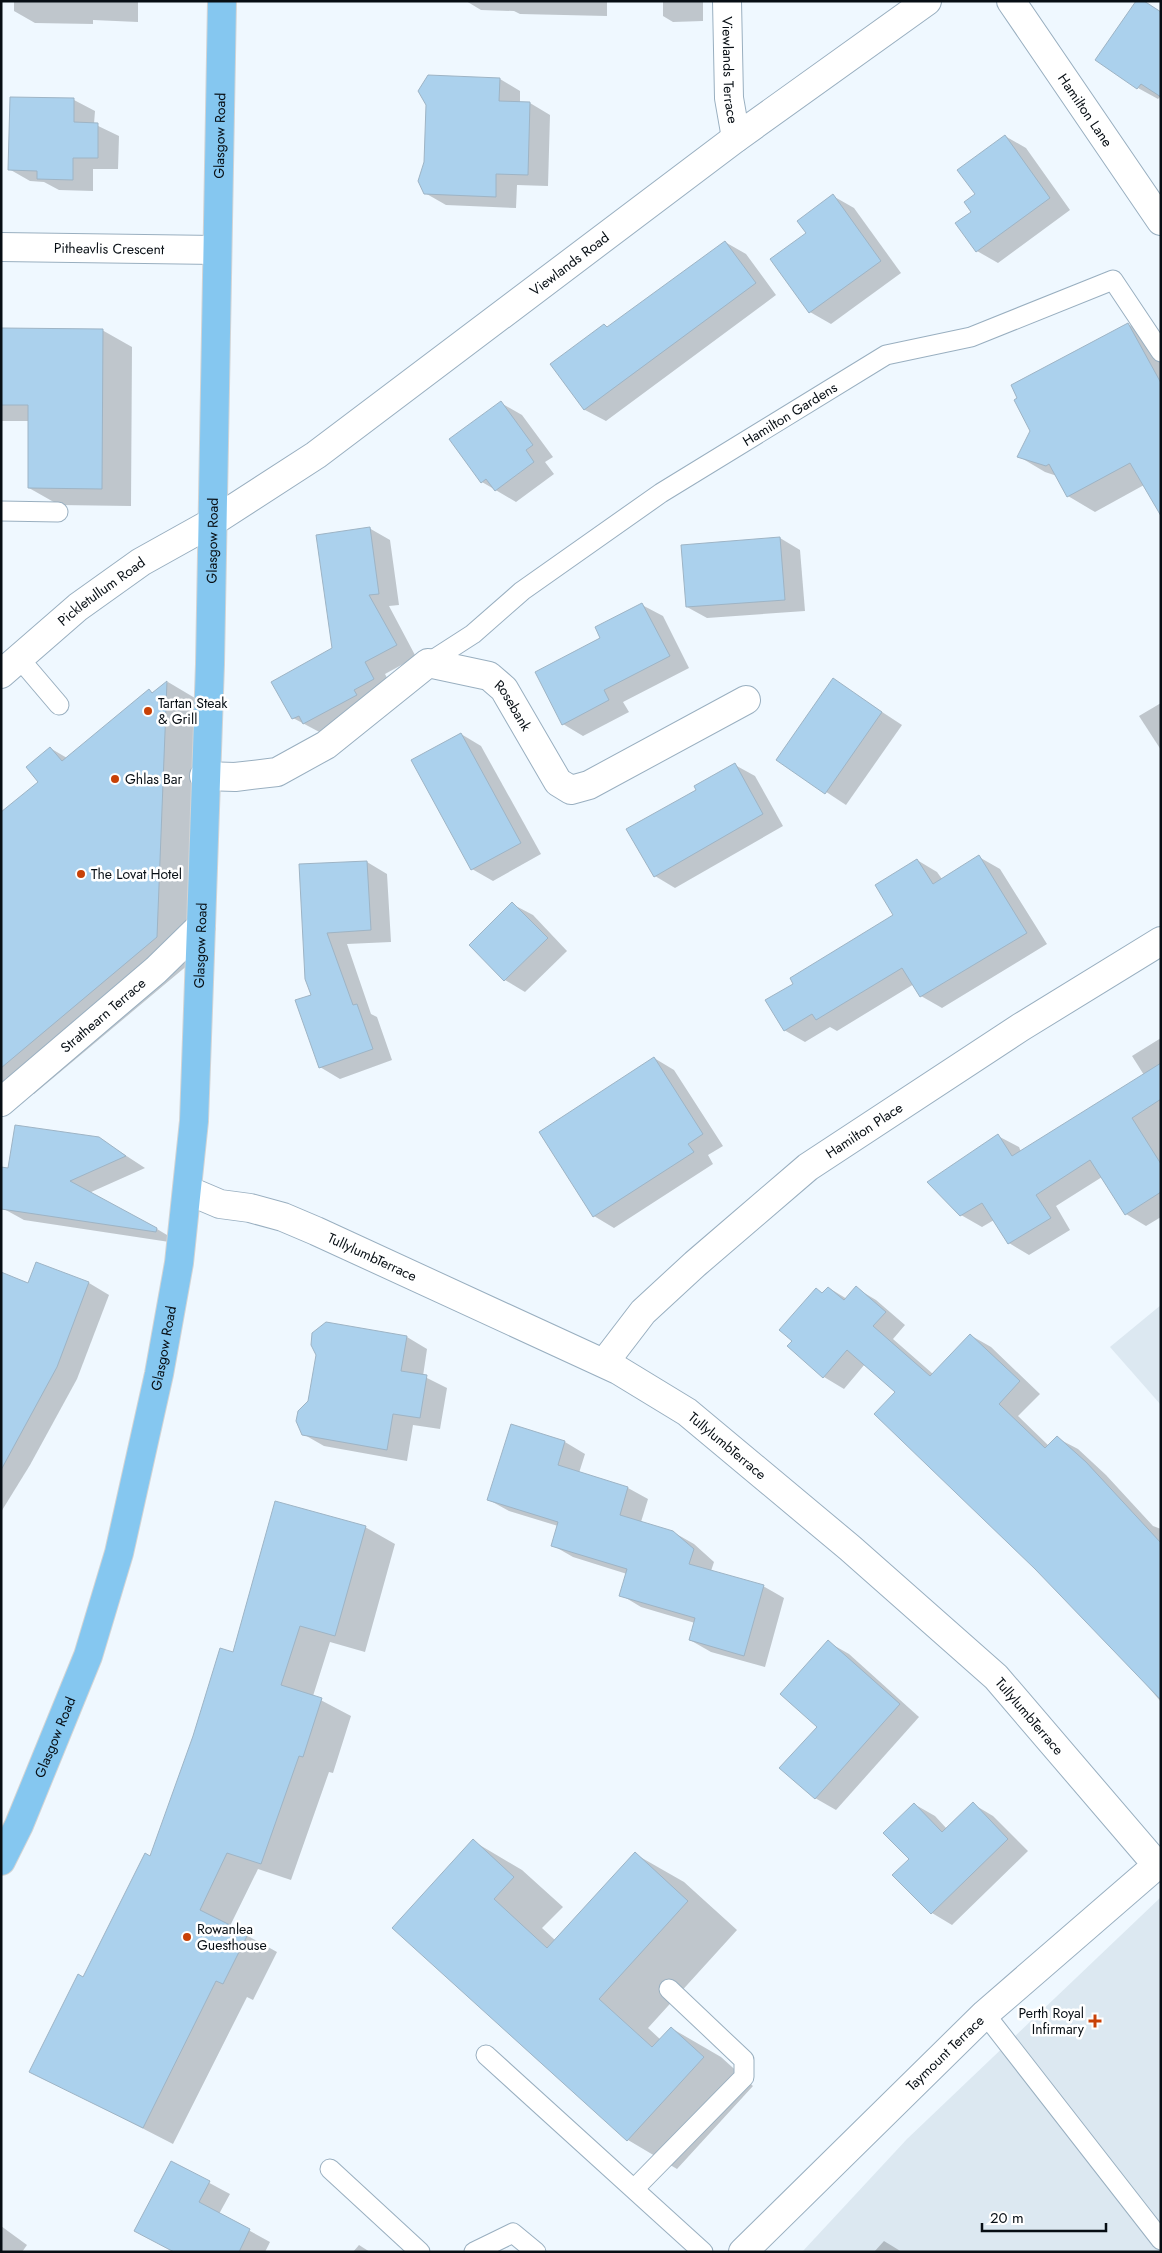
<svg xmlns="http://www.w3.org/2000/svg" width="1162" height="2253" viewBox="0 0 1162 2253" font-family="Jost,sans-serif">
<rect width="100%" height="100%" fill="#eff8ff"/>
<!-- built -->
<g fill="#dce8f1">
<path d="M 1161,1305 L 1161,1405 L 1110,1347 Z"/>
<path d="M 1161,1897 L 1161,2252 L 802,2252 L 907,2139 Z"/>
</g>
<!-- shadow -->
<g fill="#0003">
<path d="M 14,1 L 138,1 L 138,22 L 93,20 L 93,24 L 35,23 L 14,11 Z"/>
<path d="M 466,1 L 607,1 L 607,16 L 520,14 L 514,11 L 481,10 Z"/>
<path d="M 663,1 L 703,1 L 703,21 L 673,22 L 663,16 Z"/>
<path d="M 1143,1 L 1158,10 L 1161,96 L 1158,99 L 1138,88 Z"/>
<path d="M 500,79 L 520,91 L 520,103 L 530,103 L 550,115 L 548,186 L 517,185 L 516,208 L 446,205 L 425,193 Z"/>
<path d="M 11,98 L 74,100 L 95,111 L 94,124 L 119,136 L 118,169 L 93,169 L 93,191 L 59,190 L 44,182 L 30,181 L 9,169 Z"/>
<path d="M 1005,136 L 1026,148 L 1070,210 L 998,263 L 977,251 L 957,223 L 973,212 L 977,194 Z"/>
<path d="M 833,196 L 854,208 L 901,273 L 831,324 L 810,312 L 807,233 Z"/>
<path d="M 725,242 L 746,254 L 776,295 L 606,421 L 585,410 L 552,364 L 604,326 L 608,328 Z"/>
<path d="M 1128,324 L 1155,340 L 1161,350 L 1161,514 L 1144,485 L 1095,512 L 1068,496 L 1057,476 L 1045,472 L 1018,456 Z"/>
<path d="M 1,329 L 102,330 L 132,347 L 131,506 L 59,505 L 29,488 L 29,421 L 1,421 Z"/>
<path d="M 501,403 L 522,415 L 553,457 L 545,462 L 554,474 L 516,502 L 482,482 Z"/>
<path d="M 369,528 L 390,540 L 399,605 L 389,606 L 416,657 L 385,674 L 394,691 L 325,735 L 293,718 L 334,649 Z"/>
<path d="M 780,538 L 800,550 L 805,611 L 707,618 L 687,607 Z"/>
<path d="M 642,605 L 663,616 L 689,668 L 623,702 L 629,712 L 583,736 L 563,724 L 602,638 Z"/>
<path d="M 833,680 L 902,725 L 846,805 L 778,760 Z"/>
<path d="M 168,682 L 205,704 L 195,959 L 34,1094 L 20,1086 L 1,1101 L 1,900 L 50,748 L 67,758 L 149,691 L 154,693 Z"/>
<path d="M 1161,703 L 1161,750 L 1139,716 Z"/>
<path d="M 461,734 L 481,746 L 541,854 L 493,881 L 472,869 Z"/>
<path d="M 735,765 L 755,776 L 783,826 L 675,888 L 655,876 L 697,790 Z"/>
<path d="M 979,857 L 1000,869 L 1047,944 L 942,1008 L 921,996 L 914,984 L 837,1031 L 830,1027 L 805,1042 L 784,1030 L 795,984 L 895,915 L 917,860 L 937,872 L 942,879 Z"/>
<path d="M 367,862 L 387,874 L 391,942 L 347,944 L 371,1014 L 377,1017 L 392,1060 L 340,1079 L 320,1067 L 300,866 Z"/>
<path d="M 512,904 L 533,915 L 567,951 L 525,992 L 505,980 Z"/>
<path d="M 1161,1038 L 1161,1217 L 1146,1226 L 1126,1214 L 1102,1177 L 1056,1206 L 1070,1230 L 1029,1255 L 1009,1243 L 994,1220 L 982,1227 L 961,1215 L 998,1136 L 1019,1147 L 1021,1152 L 1144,1075 L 1132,1056 Z"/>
<path d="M 654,1058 L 674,1070 L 723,1146 L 708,1155 L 713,1164 L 614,1228 L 594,1216 Z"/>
<path d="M 99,1138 L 145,1168 L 89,1193 L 157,1229 L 177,1241 L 176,1243 L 24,1220 L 4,1209 Z"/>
<path d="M 37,1264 L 89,1283 L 109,1295 L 77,1379 L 30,1465 L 1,1512 L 1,1350 Z"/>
<path d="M 829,1288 L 847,1299 L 856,1288 L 876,1300 L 905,1325 L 893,1339 L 933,1374 L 970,1335 L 991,1347 L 1040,1394 L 1018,1416 L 1049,1446 L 1057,1438 L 1078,1449 L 1106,1475 L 1153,1526 L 1161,1529 L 1161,1702 L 897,1392 L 865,1364 L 844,1389 L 824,1377 L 788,1346 L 794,1340 L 816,1289 L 824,1294 Z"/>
<path d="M 407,1337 L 427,1349 L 423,1376 L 447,1388 L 440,1429 L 413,1425 L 407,1461 L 324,1446 L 303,1434 L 310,1401 Z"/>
<path d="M 512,1426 L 565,1442 L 585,1454 L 579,1473 L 628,1488 L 648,1499 L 641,1522 L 673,1532 L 694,1544 L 714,1562 L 711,1571 L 763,1586 L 784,1598 L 765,1667 L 711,1652 L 690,1640 L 695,1623 L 641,1607 L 621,1595 L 627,1574 L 573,1557 L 552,1545 L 558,1526 L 509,1511 L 489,1500 Z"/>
<path d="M 365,1527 L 395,1544 L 365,1652 L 330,1642 L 313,1696 L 351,1716 L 333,1773 L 329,1772 L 291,1880 L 258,1869 L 230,1926 L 277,1952 L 253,2000 L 247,1997 L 173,2144 L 31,2071 L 151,1858 L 233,1653 Z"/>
<path d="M 828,1642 L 849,1654 L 919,1717 L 836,1810 L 815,1798 L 819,1726 Z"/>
<path d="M 914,1804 L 935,1816 L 947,1829 L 973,1804 L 993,1816 L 1028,1851 L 952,1925 L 932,1913 L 910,1859 Z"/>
<path d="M 473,1841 L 522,1870 L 563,1907 L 542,1928 L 555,1940 L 635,1854 L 684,1882 L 737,1930 L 648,2028 L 661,2040 L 671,2028 L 721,2057 L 753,2086 L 677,2169 L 628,2140 L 394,1927 Z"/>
<path d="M 172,2163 L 230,2194 L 219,2214 L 270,2242 L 265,2252 L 175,2252 Z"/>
<path d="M 1,2226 L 27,2245 L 22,2252 L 1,2252 Z"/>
<path d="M 884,2241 L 902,2252 L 874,2252 Z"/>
<path d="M 359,2245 L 370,2252 L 353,2252 Z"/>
</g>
<!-- building -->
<g fill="#abd1ed" stroke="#9eb4c5">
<path d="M 1136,1 L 1144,1 L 1161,12 L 1161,97 L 1141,84 L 1137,89 L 1095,60 Z"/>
<path d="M 428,75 L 500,78 L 499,101 L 530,102 L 528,175 L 496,174 L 496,197 L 424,194 L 418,181 L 424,162 L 426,105 L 418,91 Z"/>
<path d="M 10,97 L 74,98 L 74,122 L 98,123 L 98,158 L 73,158 L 73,180 L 37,179 L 37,171 L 8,170 Z"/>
<path d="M 1005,135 L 1050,198 L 976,252 L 955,223 L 971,212 L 964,202 L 975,194 L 957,170 Z"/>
<path d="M 833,194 L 881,261 L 809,313 L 770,259 L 806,233 L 797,221 Z"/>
<path d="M 725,241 L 756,283 L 584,410 L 550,364 L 604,324 L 607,327 Z"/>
<path d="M 1128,323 L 1161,383 L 1161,516 L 1130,463 L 1067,497 L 1049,464 L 1046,466 L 1017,457 L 1030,431 L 1014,400 L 1017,398 L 1011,385 Z"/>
<path d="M 1,328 L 103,329 L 102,489 L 28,488 L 28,405 L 1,405 Z"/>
<path d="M 501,401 L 533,445 L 526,450 L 534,462 L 495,491 L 486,479 L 481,483 L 449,439 Z"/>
<path d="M 370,527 L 379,594 L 369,595 L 397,645 L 365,662 L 374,679 L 354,690 L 357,695 L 303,724 L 299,716 L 292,719 L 271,682 L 332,648 L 316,535 Z"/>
<path d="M 780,537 L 785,600 L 686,607 L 681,545 Z"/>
<path d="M 642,603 L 670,656 L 604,690 L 609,700 L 562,725 L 535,672 L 600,638 L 595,627 Z"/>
<path d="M 833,678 L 882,712 L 825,794 L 776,760 Z"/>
<path d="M 167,681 L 157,937 L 1,1068 L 1,812 L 38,782 L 26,767 L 50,747 L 62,761 L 149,689 L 152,693 Z"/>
<path d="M 461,733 L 521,843 L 471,870 L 411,760 Z"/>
<path d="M 735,763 L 763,814 L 654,877 L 626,829 L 696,790 L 694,786 Z"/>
<path d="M 979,855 L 1027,933 L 920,997 L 902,968 L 816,1020 L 812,1014 L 784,1031 L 765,1000 L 793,984 L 790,978 L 893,915 L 875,885 L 917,859 L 933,884 Z"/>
<path d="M 367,861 L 371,930 L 327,933 L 353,1005 L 357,1004 L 373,1049 L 319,1068 L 295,1000 L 311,995 L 305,979 L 299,864 Z"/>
<path d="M 512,902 L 548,938 L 504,981 L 469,945 Z"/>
<path d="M 654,1057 L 703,1134 L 688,1144 L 694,1152 L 593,1217 L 539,1132 Z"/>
<path d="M 1161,1063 L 1161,1099 L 1132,1118 L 1161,1164 L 1161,1192 L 1125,1215 L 1090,1160 L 1036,1195 L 1051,1218 L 1008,1244 L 982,1203 L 960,1216 L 927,1182 L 998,1134 L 1012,1156 Z"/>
<path d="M 15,1125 L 99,1137 L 126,1156 L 70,1181 L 157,1228 L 156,1232 L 1,1209 L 1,1167 L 8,1168 Z"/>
<path d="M 36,1262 L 89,1282 L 57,1367 L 1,1470 L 1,1272 L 28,1283 Z"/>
<path d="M 856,1286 L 886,1312 L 873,1326 L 930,1376 L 970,1334 L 1020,1381 L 999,1404 L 1045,1448 L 1057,1436 L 1086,1462 L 1161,1543 L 1161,1700 L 1035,1569 L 874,1414 L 895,1392 L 847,1350 L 823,1378 L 787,1346 L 792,1341 L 779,1330 L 816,1288 L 822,1293 L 828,1287 L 844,1300 Z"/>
<path d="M 326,1322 L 407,1336 L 401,1371 L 427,1375 L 420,1418 L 393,1414 L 387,1450 L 302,1435 L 296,1421 L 298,1411 L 308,1401 L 316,1355 L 311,1345 L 312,1333 Z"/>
<path d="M 511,1424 L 565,1441 L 558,1465 L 628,1487 L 620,1515 L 673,1531 L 694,1549 L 689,1564 L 764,1585 L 744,1656 L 689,1640 L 695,1618 L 619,1596 L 627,1569 L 551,1546 L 558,1522 L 487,1500 Z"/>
<path d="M 275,1501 L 366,1526 L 335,1636 L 300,1626 L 281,1685 L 322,1698 L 303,1757 L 299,1756 L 261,1864 L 227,1853 L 200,1910 L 248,1934 L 223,1984 L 216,1981 L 143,2128 L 29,2072 L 78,1974 L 83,1977 L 145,1853 L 150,1856 L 193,1736 L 220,1648 L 233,1652 Z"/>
<path d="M 828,1640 L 900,1704 L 815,1799 L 779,1768 L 817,1727 L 780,1694 Z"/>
<path d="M 973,1802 L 1008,1839 L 931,1914 L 892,1875 L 909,1859 L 883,1833 L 914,1803 L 942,1832 Z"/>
<path d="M 473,1839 L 514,1877 L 494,1899 L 547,1948 L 635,1852 L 688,1901 L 599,1999 L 652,2047 L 671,2027 L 704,2057 L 627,2141 L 392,1928 Z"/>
<path d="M 171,2161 L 210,2181 L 199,2202 L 250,2229 L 239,2252 L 174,2252 L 134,2231 Z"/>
</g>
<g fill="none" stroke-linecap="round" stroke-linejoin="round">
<defs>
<g id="service">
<path d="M 1,511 L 58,512"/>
<path d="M 19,658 L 59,705"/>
<path id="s1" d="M 428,663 L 473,634 L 522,591 L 661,493 L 886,355 L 971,337 L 1113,280 L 1161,352"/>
<path d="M 985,2014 L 1161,2240"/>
<path d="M 486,2055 L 703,2252"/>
<path d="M 330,2169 L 420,2252"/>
<path d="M 635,2188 L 744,2077 L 744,2060 L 669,1989"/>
<path d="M 474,2252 L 513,2233 L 536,2252"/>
</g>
<g id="minor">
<path id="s2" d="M 727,1 L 729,98 L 736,138"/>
<path id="s3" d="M 1011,1 L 1161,221"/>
<path id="s4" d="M 1,247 L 216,250"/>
<path id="s5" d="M 1,674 L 78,607 L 141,562 L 211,523 L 316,455 L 736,138 L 927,1"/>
<path id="s6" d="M 204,776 L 235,777 L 277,772 L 326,745 L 428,663 L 489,676 L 504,689 L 558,782 L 571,790 L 589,785 L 746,700"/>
<path id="s7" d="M 1,1102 L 156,970 L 201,926"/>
<path id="s8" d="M 187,1190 L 220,1204 L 250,1208 L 283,1217 L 316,1231 L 618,1370 L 687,1412 L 850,1548 L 996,1677 L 1157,1865 L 985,2014 L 743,2252"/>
<path id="s9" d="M 604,1363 L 643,1312 L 695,1264 L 808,1167 L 1021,1027 L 1161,941"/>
</g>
<g id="primary">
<path id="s10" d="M 1,1861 L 19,1825 L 88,1656 L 119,1553 L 159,1374 L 179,1263 L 194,1121 L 201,926 L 210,664 L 222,1"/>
</g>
</defs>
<!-- service casing -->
<use href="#service" stroke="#99afc0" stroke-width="21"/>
<!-- minor casing -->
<use href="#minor" stroke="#99afc0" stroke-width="30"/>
<!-- primary casing -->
<use href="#primary" stroke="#d2d4d5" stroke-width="30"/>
<!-- service -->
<use href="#service" stroke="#fff" stroke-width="19"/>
<!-- minor -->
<use href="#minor" stroke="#fff" stroke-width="28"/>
<!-- primary -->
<use href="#primary" stroke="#85c7f0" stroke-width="28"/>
</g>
<!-- markers -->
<g fill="#c84107" stroke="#fff" stroke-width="2">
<circle cx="148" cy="711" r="5"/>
<circle cx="115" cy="779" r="5"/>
<circle cx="81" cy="874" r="5"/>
<circle cx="187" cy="1937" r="5"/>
<path d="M1092.5 2013.5h5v5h5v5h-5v5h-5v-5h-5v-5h5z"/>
</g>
<g text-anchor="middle" stroke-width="5" stroke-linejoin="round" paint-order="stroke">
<!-- street labels -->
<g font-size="14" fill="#070e14" stroke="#fff">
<text dy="5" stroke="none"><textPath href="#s2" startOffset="69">Viewlands Terrace</textPath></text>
<text dy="5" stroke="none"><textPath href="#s3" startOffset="132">Hamilton Lane</textPath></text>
<text dy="5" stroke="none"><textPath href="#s10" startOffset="1755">Glasgow Road</textPath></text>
<text dy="5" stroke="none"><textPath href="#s4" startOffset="108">Pitheavlis Crescent</textPath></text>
<text dy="5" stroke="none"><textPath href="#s5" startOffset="702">Viewlands Road</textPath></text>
<text dy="5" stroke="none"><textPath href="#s1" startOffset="440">Hamilton Gardens</textPath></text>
<text dy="5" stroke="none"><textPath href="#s10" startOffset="1350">Glasgow Road</textPath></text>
<text dy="5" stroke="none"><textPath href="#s5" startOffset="130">Pickletullum Road</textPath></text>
<text dy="5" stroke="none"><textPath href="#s6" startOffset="361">Rosebank</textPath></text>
<text dy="5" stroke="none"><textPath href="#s10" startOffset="945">Glasgow Road</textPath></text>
<text dy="5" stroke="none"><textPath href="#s7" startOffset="134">Strathearn Terrace</textPath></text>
<text dy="5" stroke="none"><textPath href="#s9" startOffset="351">Hamilton Place</textPath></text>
<text dy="5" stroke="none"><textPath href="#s8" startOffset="198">TullylumbTerrace</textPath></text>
<text dy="5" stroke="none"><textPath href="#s10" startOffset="540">Glasgow Road</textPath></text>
<text dy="5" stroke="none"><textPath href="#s8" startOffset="602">TullylumbTerrace</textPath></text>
<text dy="5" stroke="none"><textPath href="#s8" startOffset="1008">TullylumbTerrace</textPath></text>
<text dy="5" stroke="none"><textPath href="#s10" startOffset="135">Glasgow Road</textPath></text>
<text transform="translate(945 2053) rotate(-44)" y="5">Taymount Terrace</text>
</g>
<!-- poi labels -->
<g font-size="14" fill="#070e14" stroke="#fff" text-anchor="start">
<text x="158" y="708">Tartan Steak<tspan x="158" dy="16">&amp; Grill</tspan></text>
<text x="125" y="784">Ghlas Bar</text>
<text x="91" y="879">The Lovat Hotel</text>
<text x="197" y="1934">Rowanlea<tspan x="197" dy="16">Guesthouse</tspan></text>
<text x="1084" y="2018" text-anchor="end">Perth Royal<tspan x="1084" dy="16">Infirmary</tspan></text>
</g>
</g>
<!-- border -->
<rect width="1162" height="2253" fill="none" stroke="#070e14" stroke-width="5"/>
<!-- scale -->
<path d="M982 2223v8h124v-8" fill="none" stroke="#070e14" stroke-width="2.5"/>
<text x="990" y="2223" font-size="15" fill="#070e14" stroke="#ffffff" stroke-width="4" paint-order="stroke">20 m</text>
</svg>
